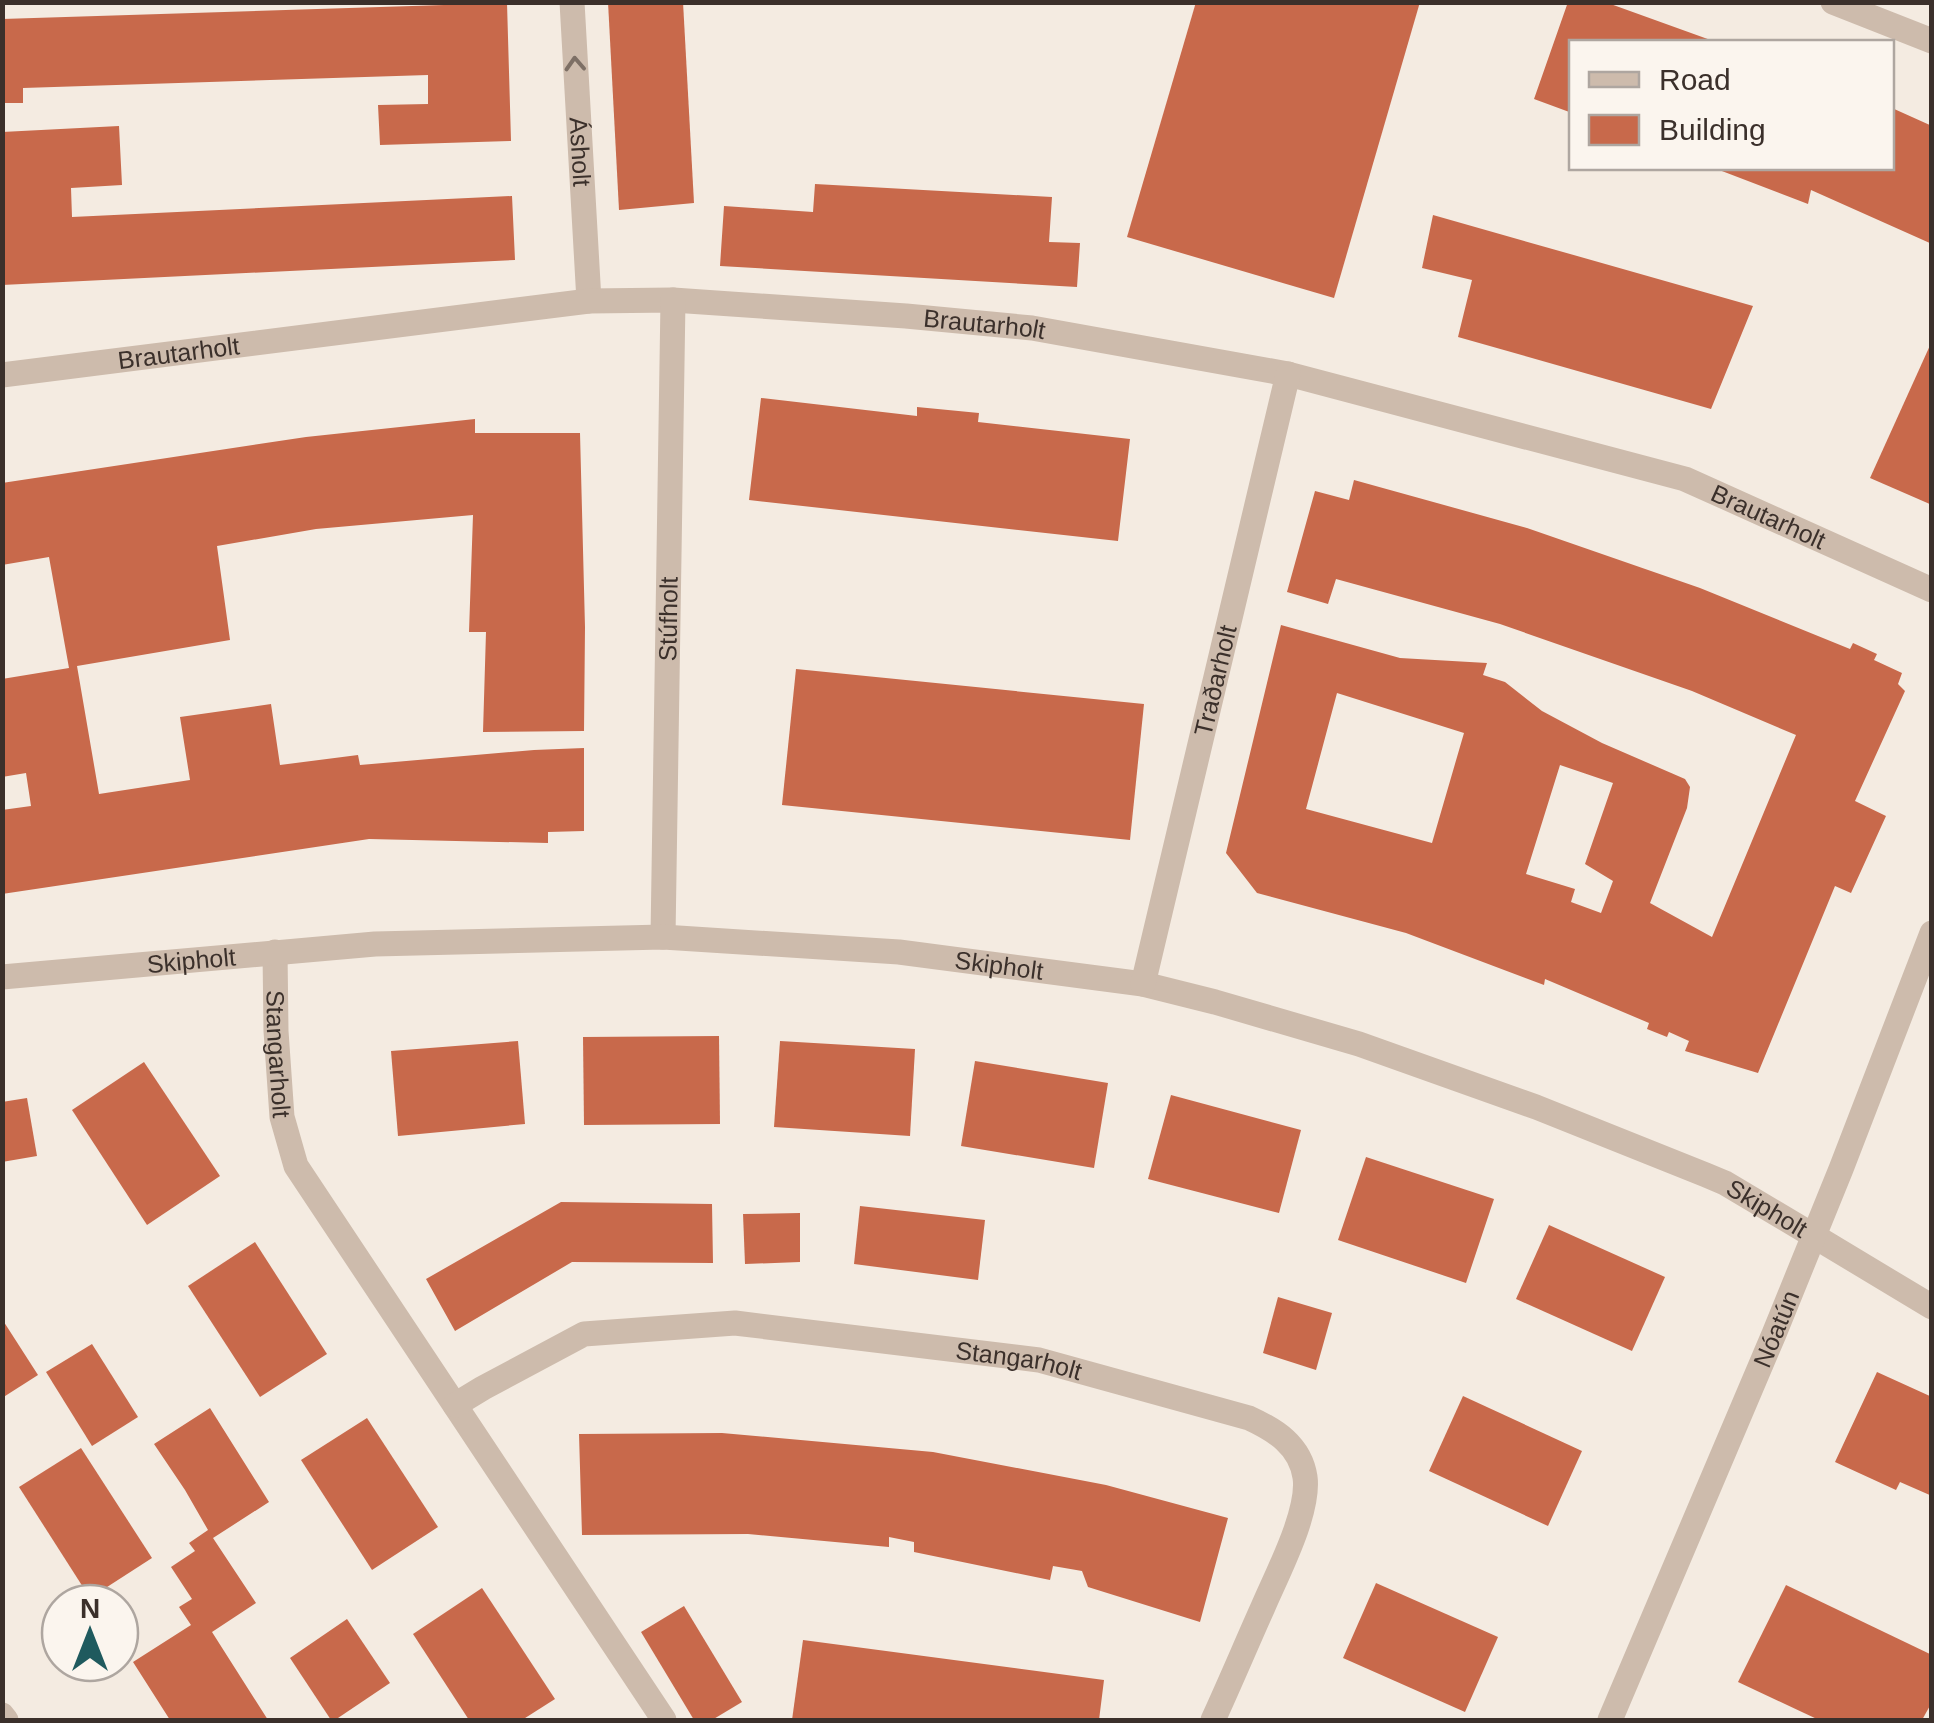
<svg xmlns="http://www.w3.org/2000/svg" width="1934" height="1723" viewBox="0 0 1934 1723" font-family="Helvetica,sans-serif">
<rect width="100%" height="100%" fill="#f4ebe1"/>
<!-- building -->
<g fill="#c8694b" fill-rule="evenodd">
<path d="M 608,2 L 683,2 L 694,203 L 619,210 Z"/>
<path d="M 1196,2 L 1420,2 L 1334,298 L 1127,237 Z"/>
<path d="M 1568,2 L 1605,2 L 1716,42 L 1572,42 L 1572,113 L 1534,99 Z"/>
<path d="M 507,3 L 511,141 L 380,145 L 378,105 L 428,104 L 428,75 L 23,88 L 23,103 L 2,103 L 2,19 Z"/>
<path d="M 1892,108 L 1932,126 L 1932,244 L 1811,190 L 1808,204 L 1714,168 L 1892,168 Z"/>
<path d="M 119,126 L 122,185 L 71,188 L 72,217 L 512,196 L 515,260 L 2,285 L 2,132 Z"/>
<path d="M 815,184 L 1052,197 L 1049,242 L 1080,243 L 1077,287 L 720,266 L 724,206 L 813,212 Z"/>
<path d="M 1433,215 L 1753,306 L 1711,409 L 1458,337 L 1472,280 L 1422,268 Z"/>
<path d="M 1932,341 L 1932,505 L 1870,478 Z"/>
<path d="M 761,398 L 917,416 L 917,407 L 979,413 L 978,422 L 1130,439 L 1118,541 L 749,500 Z"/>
<path d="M 475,419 L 475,433 L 580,433 L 585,627 L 584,731 L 483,732 L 486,632 L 469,632 L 473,515 L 316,529 L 217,546 L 230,640 L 77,666 L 99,794 L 190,780 L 180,717 L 271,704 L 280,765 L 358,755 L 360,765 L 534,750 L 584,748 L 584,831 L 548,832 L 548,843 L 369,839 L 2,894 L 2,810 L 31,806 L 26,773 L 2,777 L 2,679 L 69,668 L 49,557 L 2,565 L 2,483 L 306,437 Z"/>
<path d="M 1354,480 L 1527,528 L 1700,588 L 1850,649 L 1853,643 L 1877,654 L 1874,660 L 1902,673 L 1898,684 L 1905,691 L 1855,801 L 1886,816 L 1851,893 L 1835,886 L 1758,1073 L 1685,1051 L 1689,1041 L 1669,1032 L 1667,1037 L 1647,1029 L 1649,1023 L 1545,979 L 1544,985 L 1406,933 L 1257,893 L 1226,853 L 1281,625 L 1400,658 L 1487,663 L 1483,675 L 1505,682 L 1542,711 L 1602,743 L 1685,779 L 1690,787 L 1687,808 L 1650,903 L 1712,937 L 1796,735 L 1692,691 L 1500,624 L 1336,579 L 1328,604 L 1287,592 L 1315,491 L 1349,500 ZM 1337,693 L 1464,733 L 1432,843 L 1306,809 ZM 1560,765 L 1613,783 L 1585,864 L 1613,881 L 1601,913 L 1571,902 L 1575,889 L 1526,874 Z"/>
<path d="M 796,669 L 1144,704 L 1130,840 L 782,805 Z"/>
<path d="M 719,1036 L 720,1124 L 584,1125 L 583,1037 Z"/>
<path d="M 518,1041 L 525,1124 L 398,1136 L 391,1051 Z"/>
<path d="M 780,1041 L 915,1049 L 910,1136 L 774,1127 Z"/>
<path d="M 975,1061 L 1108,1083 L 1094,1168 L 961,1146 Z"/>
<path d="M 144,1062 L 220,1176 L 147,1225 L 72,1110 Z"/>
<path d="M 1171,1095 L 1301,1130 L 1279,1213 L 1148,1179 Z"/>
<path d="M 27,1098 L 37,1156 L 2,1162 L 2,1102 Z"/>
<path d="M 1366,1157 L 1494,1199 L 1466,1283 L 1338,1240 Z"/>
<path d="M 561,1202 L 712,1204 L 713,1263 L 572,1262 L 455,1331 L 426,1279 Z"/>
<path d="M 860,1206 L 985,1220 L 978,1280 L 854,1264 Z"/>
<path d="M 800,1213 L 800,1262 L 745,1264 L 743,1214 Z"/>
<path d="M 1549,1225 L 1665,1277 L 1632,1351 L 1516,1299 Z"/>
<path d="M 255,1242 L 327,1354 L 260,1397 L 188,1286 Z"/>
<path d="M 1278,1297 L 1332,1313 L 1316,1370 L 1263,1353 Z"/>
<path d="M 2,1319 L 38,1375 L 2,1398 Z"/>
<path d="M 92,1344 L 138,1417 L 92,1446 L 46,1372 Z"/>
<path d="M 1877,1372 L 1932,1397 L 1932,1496 L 1900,1482 L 1896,1490 L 1835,1462 Z"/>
<path d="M 1463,1396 L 1582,1451 L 1548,1526 L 1429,1471 Z"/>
<path d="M 210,1408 L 269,1502 L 213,1538 L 256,1603 L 212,1632 L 268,1720 L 170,1720 L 133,1662 L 191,1625 L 179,1607 L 192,1599 L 171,1567 L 195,1551 L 189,1543 L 208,1530 L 185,1490 L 154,1444 Z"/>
<path d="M 367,1418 L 438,1527 L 372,1570 L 301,1460 Z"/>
<path d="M 722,1433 L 933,1452 L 1106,1485 L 1228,1518 L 1200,1622 L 1088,1587 L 1082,1571 L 1053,1566 L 1050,1580 L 914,1552 L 914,1542 L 889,1537 L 889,1547 L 748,1534 L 582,1535 L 579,1434 Z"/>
<path d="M 81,1448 L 152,1558 L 90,1598 L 19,1487 Z"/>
<path d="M 1376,1583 L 1498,1637 L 1465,1712 L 1343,1658 Z"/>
<path d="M 1786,1585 L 1932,1655 L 1932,1702 L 1922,1720 L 1819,1720 L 1738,1682 Z"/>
<path d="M 482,1588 L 555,1699 L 522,1720 L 469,1720 L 413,1634 Z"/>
<path d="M 684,1606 L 742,1702 L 712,1720 L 694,1720 L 641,1632 Z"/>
<path d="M 347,1619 L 390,1683 L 335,1720 L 331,1720 L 290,1658 Z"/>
<path d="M 803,1640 L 1104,1680 L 1099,1720 L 792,1720 Z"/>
</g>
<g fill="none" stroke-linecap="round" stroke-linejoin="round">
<!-- service -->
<path stroke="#cdbbac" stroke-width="25" d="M 1833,2 L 1932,41"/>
<!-- minor -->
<g stroke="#cdbbac" stroke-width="25">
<path id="s1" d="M 572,2 L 589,301"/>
<path id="s2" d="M 2,375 L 589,301 L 673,300 L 906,316 L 1032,328 L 1288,374 L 1685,479 L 1932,590"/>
<path id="s3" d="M 663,937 L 673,300"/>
<path id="s4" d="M 275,952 L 276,1031 L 282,1117 L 296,1166 L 664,1720"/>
<path id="s5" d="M 2,977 L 375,944 L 663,937 L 899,952 L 1143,984 L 1215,1002 L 1359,1044 L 1536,1107 L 1706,1175 L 1725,1183 L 1814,1236"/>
<path id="s6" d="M 1143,984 L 1288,374"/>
<path id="s7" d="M 455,1405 L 483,1388 L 584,1334 L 735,1323 L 1039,1360 L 1249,1418 C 1275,1430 1300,1445 1305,1477 C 1310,1512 1277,1574 1263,1607 C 1246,1645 1230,1683 1213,1720"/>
<path d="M 2,1715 L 6,1720"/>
</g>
<!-- tertiary -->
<g stroke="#cdbbac" stroke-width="25">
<path d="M 1814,1236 L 1932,1307"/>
<path id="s8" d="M 1610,1720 L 1774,1334 L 1841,1169 L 1932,933"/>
</g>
</g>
<!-- one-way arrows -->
<defs><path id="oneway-chevron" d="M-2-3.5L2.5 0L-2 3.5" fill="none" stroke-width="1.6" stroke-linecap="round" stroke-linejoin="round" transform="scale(2.5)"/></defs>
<use stroke="#7d6f65" href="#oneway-chevron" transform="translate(575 64) rotate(-93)"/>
<g text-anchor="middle" stroke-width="8" stroke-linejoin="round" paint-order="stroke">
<!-- street labels -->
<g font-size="25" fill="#3b302b" stroke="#fbf5ee">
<text dy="9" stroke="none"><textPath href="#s1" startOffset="150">Ásholt</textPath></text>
<text dy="9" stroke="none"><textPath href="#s2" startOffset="988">Brautarholt</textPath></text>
<text dy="9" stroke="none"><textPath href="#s2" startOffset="178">Brautarholt</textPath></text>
<text dy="9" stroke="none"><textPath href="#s2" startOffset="1798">Brautarholt</textPath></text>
<text dy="9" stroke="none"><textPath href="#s3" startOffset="318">Stúfholt</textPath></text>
<text dy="9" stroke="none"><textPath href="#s6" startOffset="312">Traðarholt</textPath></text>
<text dy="9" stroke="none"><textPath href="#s5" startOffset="190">Skipholt</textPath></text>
<text dy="9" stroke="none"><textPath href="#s5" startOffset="1000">Skipholt</textPath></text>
<text dy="9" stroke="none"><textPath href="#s4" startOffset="102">Stangarholt</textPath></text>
<text dy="9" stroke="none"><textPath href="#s5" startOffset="1810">Skipholt</textPath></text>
<text dy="9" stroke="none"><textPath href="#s8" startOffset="425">Nóatún</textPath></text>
<text dy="9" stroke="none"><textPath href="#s7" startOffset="585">Stangarholt</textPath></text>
</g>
</g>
<!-- border -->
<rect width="1934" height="1723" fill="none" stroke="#3b302b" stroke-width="10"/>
<!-- legend -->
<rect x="1569" y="40" width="325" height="130" fill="#fbf5ee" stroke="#aea6a0" stroke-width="2.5"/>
<rect x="1589" y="72" width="50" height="15" fill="#cdbbac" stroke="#aea6a0" stroke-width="2.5"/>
<text x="1659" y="90" font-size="30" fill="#3b302b">Road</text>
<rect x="1589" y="115" width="50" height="30" fill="#c8694b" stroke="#aea6a0" stroke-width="2.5"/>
<text x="1659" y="140" font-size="30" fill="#3b302b">Building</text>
<!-- north arrow -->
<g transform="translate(90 1633)"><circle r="48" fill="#fbf5ee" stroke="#aea6a0" stroke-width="2.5"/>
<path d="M0-8L18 38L0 25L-18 38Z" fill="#1f5a5e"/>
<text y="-15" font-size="28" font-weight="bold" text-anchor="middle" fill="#3b302b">N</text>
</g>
</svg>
